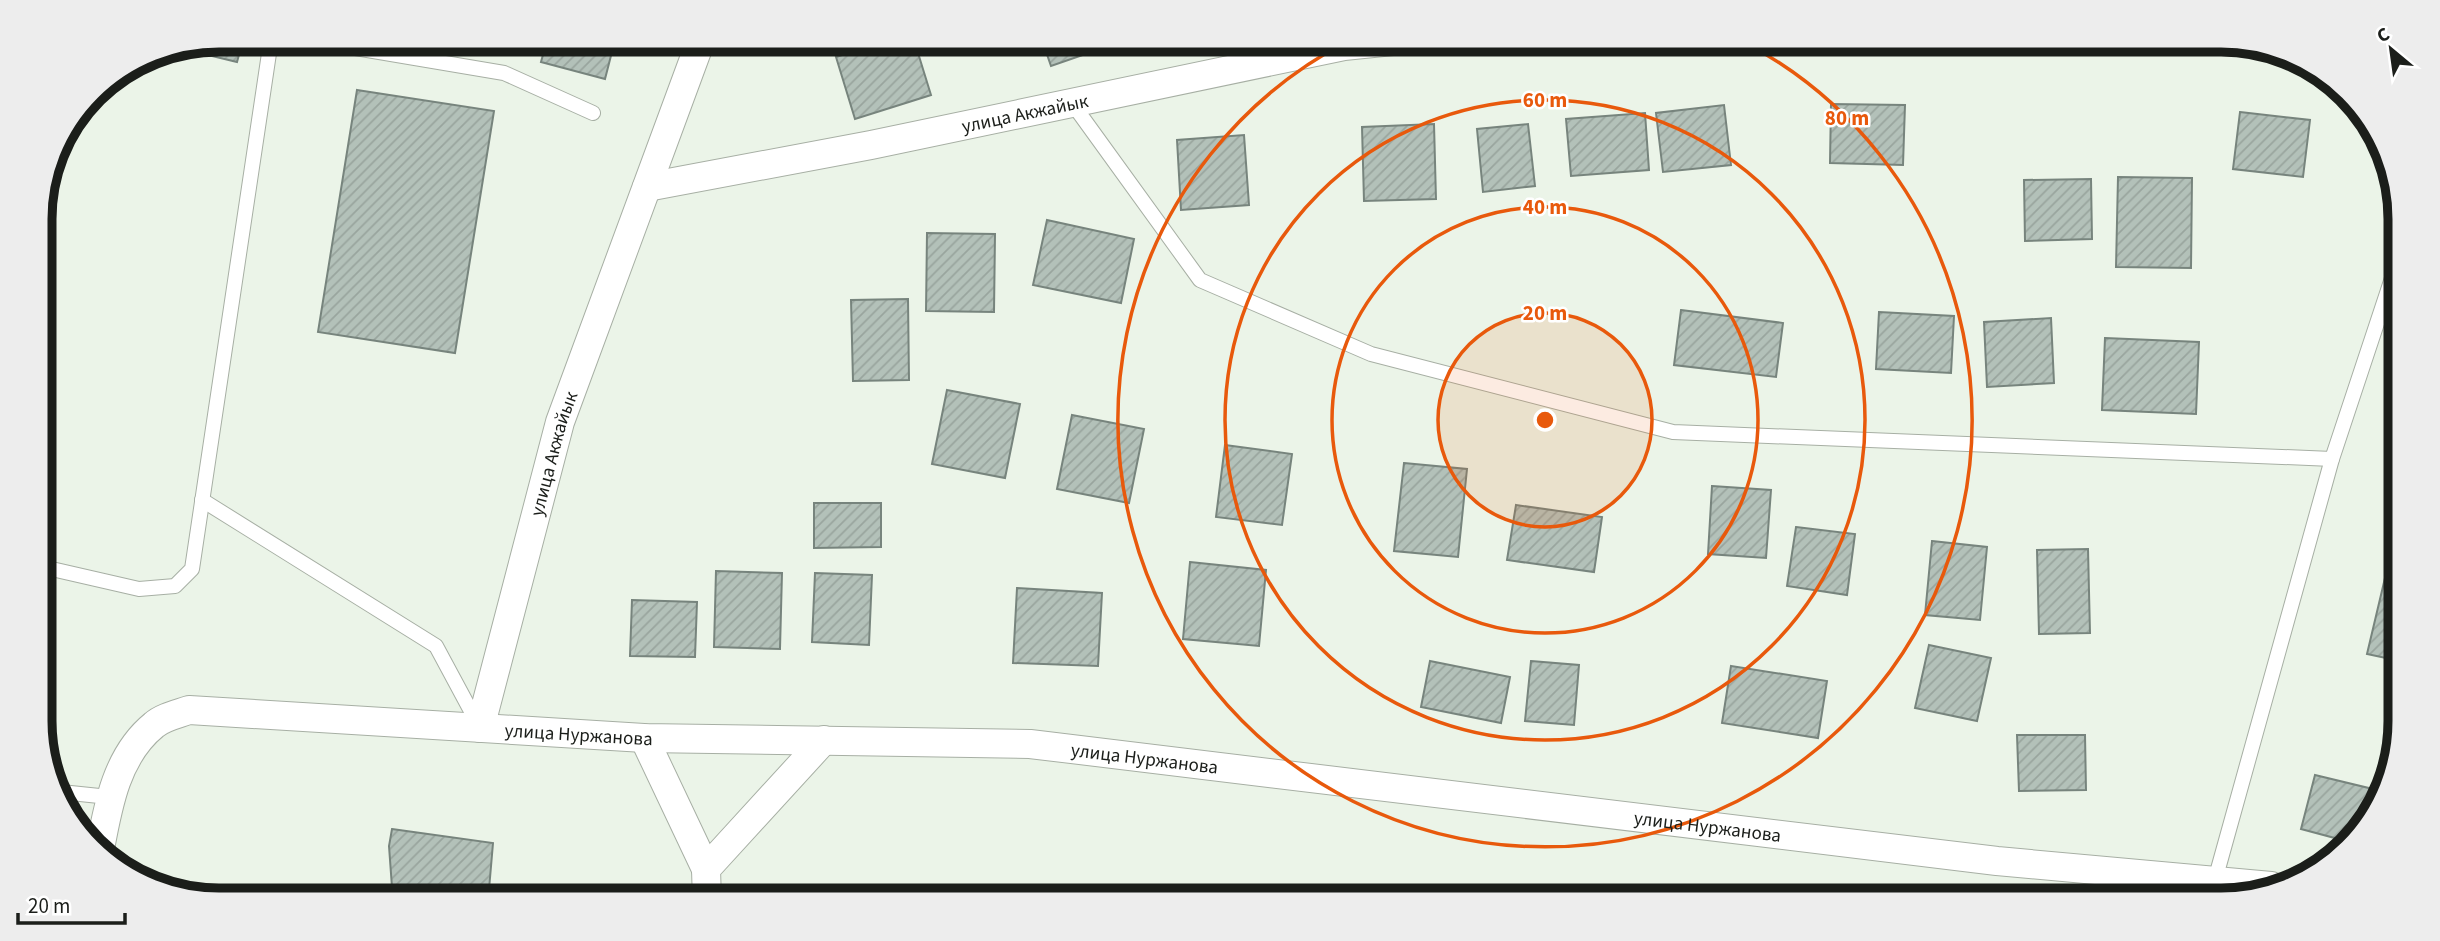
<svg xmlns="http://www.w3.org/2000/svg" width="2440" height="941" viewBox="0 0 2440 941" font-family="'Source Sans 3',sans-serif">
<defs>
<pattern id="building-hatch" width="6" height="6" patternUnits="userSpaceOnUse" patternTransform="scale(1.75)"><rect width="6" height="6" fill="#b3c1b9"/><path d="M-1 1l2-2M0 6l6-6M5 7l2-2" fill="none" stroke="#99a59e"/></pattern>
</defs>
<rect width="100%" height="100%" fill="#ebf4e8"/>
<!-- building -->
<g fill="url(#building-hatch)" stroke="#77847d" stroke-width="2">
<path d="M 220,40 L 243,40 L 237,62 L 179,48 Z"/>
<path d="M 547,40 L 615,40 L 605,79 L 541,62 Z"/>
<path d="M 889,40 L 914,40 L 931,95 L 855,119 L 836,57 Z"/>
<path d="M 1042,40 L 1126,40 L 1051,66 Z"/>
<path d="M 357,90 L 494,111 L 455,353 L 318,332 Z"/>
<path d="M 1831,104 L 1905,105 L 1903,165 L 1830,163 Z"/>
<path d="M 1724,105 L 1731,165 L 1663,172 L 1656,113 Z"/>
<path d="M 2240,112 L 2310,120 L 2303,177 L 2233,169 Z"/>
<path d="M 1645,113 L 1649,170 L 1571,176 L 1566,119 Z"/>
<path d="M 1434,124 L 1436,199 L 1364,201 L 1362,127 Z"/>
<path d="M 1528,124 L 1535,186 L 1483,192 L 1477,129 Z"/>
<path d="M 1244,135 L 1249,205 L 1181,210 L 1177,140 Z"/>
<path d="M 2118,177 L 2192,178 L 2191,268 L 2116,267 Z"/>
<path d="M 2091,179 L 2092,239 L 2025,241 L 2024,180 Z"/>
<path d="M 1047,220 L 1134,239 L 1121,303 L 1033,285 Z"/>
<path d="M 927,233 L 995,234 L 994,312 L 926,311 Z"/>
<path d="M 908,299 L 909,380 L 853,381 L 851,300 Z"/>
<path d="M 1681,310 L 1783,323 L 1776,377 L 1674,365 Z"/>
<path d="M 1879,312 L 1954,316 L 1951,373 L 1876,369 Z"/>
<path d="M 2051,318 L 2054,383 L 1987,387 L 1984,322 Z"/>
<path d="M 2105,338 L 2199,342 L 2196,414 L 2102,410 Z"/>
<path d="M 947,390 L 1020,404 L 1005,478 L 932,464 Z"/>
<path d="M 1072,415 L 1144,429 L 1129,503 L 1057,489 Z"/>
<path d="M 1225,445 L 1292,454 L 1282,525 L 1216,517 Z"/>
<path d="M 1404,463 L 1467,469 L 1458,557 L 1394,551 Z"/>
<path d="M 1712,486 L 1771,490 L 1766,558 L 1708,554 Z"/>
<path d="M 814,503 L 881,503 L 881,547 L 814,548 Z"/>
<path d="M 1516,505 L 1602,517 L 1594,572 L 1507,560 Z"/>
<path d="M 1796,527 L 1855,534 L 1847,595 L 1787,586 Z"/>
<path d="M 1932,541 L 1987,547 L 1980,620 L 1925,615 Z"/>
<path d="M 2088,549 L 2090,633 L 2039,634 L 2037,550 Z"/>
<path d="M 1190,562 L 1266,570 L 1259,646 L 1183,639 Z"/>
<path d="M 716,571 L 782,573 L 780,649 L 714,647 Z"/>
<path d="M 815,573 L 872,575 L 869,645 L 812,642 Z"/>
<path d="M 2385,578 L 2399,581 L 2400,661 L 2367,654 Z"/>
<path d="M 1017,588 L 1102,593 L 1098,666 L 1013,663 Z"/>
<path d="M 632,600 L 697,602 L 695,657 L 630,656 Z"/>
<path d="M 1929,645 L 1991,658 L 1977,721 L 1915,708 Z"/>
<path d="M 1430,661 L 1510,677 L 1501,723 L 1421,707 Z"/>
<path d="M 1531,661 L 1579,665 L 1574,725 L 1525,721 Z"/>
<path d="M 1731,666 L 1827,681 L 1818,738 L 1722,723 Z"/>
<path d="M 2017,735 L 2085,735 L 2086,790 L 2019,791 Z"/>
<path d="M 2315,775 L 2381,791 L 2346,841 L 2301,829 Z"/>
<path d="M 392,829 L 493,843 L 488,901 L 393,901 L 389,846 Z"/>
</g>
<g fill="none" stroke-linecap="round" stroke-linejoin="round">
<defs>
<g id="service">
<path d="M 308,40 L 504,73 L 593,113"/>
<path d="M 1072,103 L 1200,280 L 1371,354 L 1673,432 L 2332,459"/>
<path d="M 202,500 L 436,646 L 479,726"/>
<path d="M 43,567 L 139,589 L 175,586 L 192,569 L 271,40"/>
<path d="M 61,792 L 109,797"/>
<path d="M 2215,880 L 2332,459 L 2398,260"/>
</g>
<g id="minor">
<path id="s1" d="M 647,187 L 871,145 L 1344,46 L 1402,40"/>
<path id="s2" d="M 480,728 L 560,422 L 701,40"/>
<path d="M 644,738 L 706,869"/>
<path id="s3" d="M 100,849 C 108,805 117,755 154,725 C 163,717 178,714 189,710 L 644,738 L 1030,744 L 1997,861 L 2271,886"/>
<path d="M 707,901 L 706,869 L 824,740"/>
</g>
</defs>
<!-- service casing -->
<use href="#service" stroke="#a7afa4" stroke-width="16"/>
<!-- minor casing -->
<use href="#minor" stroke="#a7afa4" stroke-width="30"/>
<!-- service -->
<use href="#service" stroke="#fff" stroke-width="14"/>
<!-- minor -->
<use href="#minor" stroke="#fff" stroke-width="28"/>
</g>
<!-- distance rings -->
<circle cx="1545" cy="420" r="107" fill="#e8590c" fill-opacity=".12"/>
<g fill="none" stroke="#e8590c" stroke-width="3.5">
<circle cx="1545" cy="420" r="107"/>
<circle cx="1545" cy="420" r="213"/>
<circle cx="1545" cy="420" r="320"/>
<path d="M1742 41A427 427 0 1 1 1348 41"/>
</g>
<g text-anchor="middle" stroke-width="5" stroke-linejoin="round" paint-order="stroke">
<!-- street labels -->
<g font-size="19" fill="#1b1e1a" stroke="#fff">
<text dy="7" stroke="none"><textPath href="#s1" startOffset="385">улица Акжайык</textPath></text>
<text dy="7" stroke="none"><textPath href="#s2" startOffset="284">улица Акжайык</textPath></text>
<text dy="7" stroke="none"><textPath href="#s3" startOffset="567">улица Нуржанова</textPath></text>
<text dy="7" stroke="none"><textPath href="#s3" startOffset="1134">улица Нуржанова</textPath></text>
<text dy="7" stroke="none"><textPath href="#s3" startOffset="1701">улица Нуржанова</textPath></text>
</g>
</g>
<!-- crop -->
<path d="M0 0H2440V941H0ZM219 52H2221A167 167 0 0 1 2388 219V721A167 167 0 0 1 2221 888H219A167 167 0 0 1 52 721V219A167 167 0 0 1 219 52Z" fill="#ededed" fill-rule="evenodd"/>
<path fill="none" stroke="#1b1e1a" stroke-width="9" d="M219 52H2221A167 167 0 0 1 2388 219V721A167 167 0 0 1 2221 888H219A167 167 0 0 1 52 721V219A167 167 0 0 1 219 52Z"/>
<circle cx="1545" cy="420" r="10" fill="#e8590c" stroke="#fff" stroke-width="3.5"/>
<g font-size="21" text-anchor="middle" font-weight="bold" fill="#e8590c" stroke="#fff" stroke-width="5" stroke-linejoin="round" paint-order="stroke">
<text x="1545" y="107">60 m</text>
<text x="1847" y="125">80 m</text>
<text x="1545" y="214">40 m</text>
<text x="1545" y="320">20 m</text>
</g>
<!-- north arrow -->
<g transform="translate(2391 49) rotate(331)" stroke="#ffffff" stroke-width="5" paint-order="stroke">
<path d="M0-5L12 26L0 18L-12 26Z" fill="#1b1e1a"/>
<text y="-10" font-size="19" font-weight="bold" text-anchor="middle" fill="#1b1e1a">С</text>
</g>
<!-- scale -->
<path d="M18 913v10h107v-10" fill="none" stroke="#1b1e1a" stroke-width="3.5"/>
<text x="28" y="913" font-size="21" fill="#1b1e1a" stroke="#ffffff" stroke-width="5" paint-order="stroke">20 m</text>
</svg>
